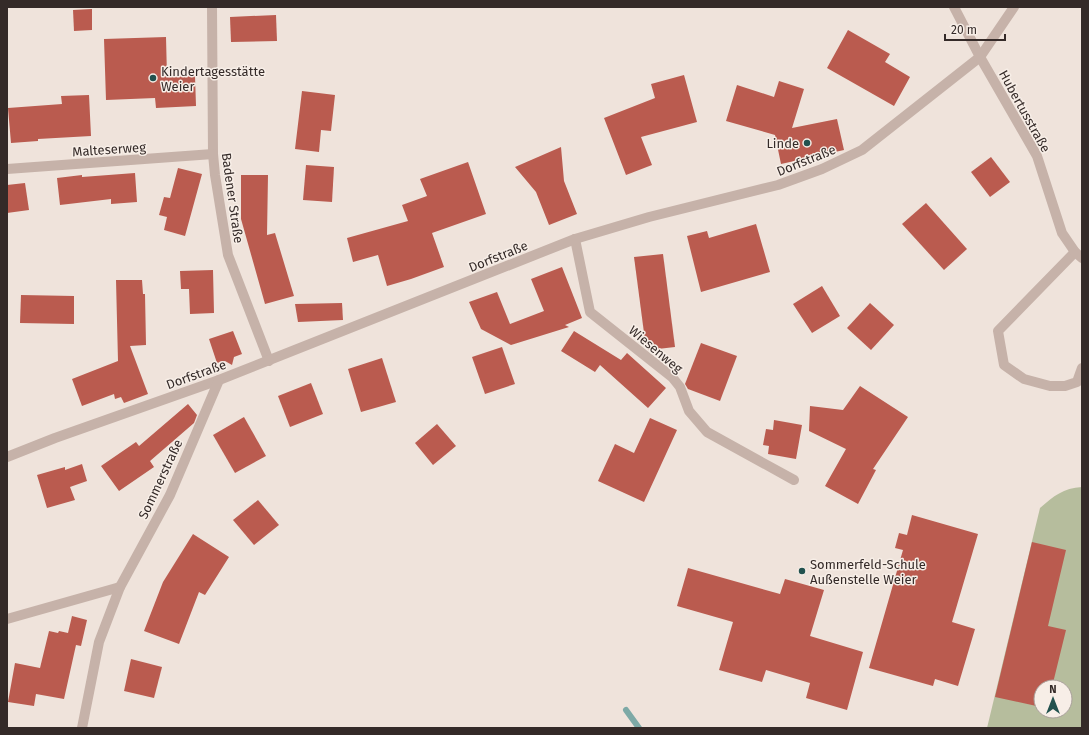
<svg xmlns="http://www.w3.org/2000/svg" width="1089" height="735" viewBox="0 0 1089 735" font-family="'Fira Sans',sans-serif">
<rect width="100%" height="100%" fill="#efe3db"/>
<!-- green -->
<path fill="#b6bd9d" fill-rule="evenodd" d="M 1082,487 L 1082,728 L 987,728 L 1040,508 C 1054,496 1063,488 1082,487 ZM 1041,687 L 1065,687 L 1065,711 L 1041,711 Z"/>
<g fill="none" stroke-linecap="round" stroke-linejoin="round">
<!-- stream -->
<path stroke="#7da9a6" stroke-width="6" d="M 626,710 L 639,728"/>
</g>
<!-- building -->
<g fill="#ba5b4f">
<path d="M 92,9 L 92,30 L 74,31 L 73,10 Z"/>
<path d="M 276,15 L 277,41 L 231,42 L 230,17 Z"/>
<path d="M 848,30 L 890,54 L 885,62 L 910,77 L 894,106 L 827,68 Z"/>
<path d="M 166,37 L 167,77 L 195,76 L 196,106 L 156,108 L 155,98 L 106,100 L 104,39 Z"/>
<path d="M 684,75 L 697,122 L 641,137 L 652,165 L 626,175 L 604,118 L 655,98 L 651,84 Z"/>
<path d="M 779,81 L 804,89 L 792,128 L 837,119 L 844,150 L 781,164 L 775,135 L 726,121 L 737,85 L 774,97 Z"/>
<path d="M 302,91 L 335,95 L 331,131 L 321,130 L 319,152 L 295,149 Z"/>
<path d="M 89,95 L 91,136 L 38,139 L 38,141 L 11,143 L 8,108 L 62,104 L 61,96 Z"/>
<path d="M 561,147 L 564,181 L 577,214 L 549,225 L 536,192 L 515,167 Z"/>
<path d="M 991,157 L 1010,182 L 990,197 L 971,172 Z"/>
<path d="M 468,162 L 486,214 L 432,233 L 444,267 L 411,279 L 387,286 L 378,255 L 353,262 L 347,238 L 408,221 L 402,205 L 427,196 L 420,179 Z"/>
<path d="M 306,165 L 334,167 L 332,202 L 303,200 Z"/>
<path d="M 178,168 L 202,174 L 185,236 L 164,230 L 167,217 L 159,215 L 164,197 L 170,198 Z"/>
<path d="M 135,173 L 137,202 L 111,204 L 111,199 L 60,205 L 57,178 L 82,175 L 82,177 Z"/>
<path d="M 241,175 L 268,175 L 267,235 L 275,233 L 294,296 L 265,304 L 241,219 Z"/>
<path d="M 25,183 L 29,210 L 7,213 L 7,185 Z"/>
<path d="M 926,203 L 967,249 L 944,270 L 902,224 Z"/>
<path d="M 756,224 L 770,272 L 701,292 L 687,236 L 707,231 L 709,238 Z"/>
<path d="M 663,254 L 675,347 L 649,350 L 646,348 L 634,257 Z"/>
<path d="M 562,267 L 582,318 L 565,325 L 569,327 L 511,345 L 481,329 L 469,302 L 497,292 L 510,324 L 544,311 L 531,279 Z"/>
<path d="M 213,270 L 214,313 L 190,314 L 189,289 L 181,289 L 180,271 Z"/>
<path d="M 116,280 L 142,280 L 143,294 L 145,294 L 146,345 L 130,346 L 148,394 L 124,403 L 121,397 L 115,399 L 114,394 L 82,406 L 72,379 L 118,361 Z"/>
<path d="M 822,286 L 840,316 L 812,333 L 793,304 Z"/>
<path d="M 21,295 L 74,296 L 74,324 L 20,323 Z"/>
<path d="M 342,303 L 343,320 L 298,322 L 295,304 Z"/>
<path d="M 870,303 L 894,325 L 871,350 L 847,328 Z"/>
<path d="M 233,331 L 242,354 L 234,357 L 232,365 L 225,361 L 217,363 L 209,339 Z"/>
<path d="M 574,331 L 621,360 L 627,353 L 666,388 L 648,408 L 600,365 L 595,372 L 561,351 Z"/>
<path d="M 701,343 L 737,356 L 720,401 L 688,389 L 685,384 Z"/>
<path d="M 502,347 L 515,384 L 485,394 L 472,357 Z"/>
<path d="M 382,358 L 396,402 L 361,412 L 348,369 Z"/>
<path d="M 311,383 L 323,414 L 290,427 L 278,396 Z"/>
<path d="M 860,386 L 908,417 L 873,469 L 876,470 L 858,504 L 825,486 L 846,449 L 809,431 L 810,406 L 843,410 Z"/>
<path d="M 188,404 L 197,415 L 194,423 L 150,461 L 154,467 L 119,491 L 101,466 L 136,442 L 139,446 Z"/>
<path d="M 244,417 L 266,456 L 235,473 L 213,435 Z"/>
<path d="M 650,418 L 677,430 L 644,502 L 598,481 L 615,444 L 634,453 Z"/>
<path d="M 774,420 L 802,425 L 796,459 L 768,454 L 769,446 L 763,445 L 766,429 L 773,430 Z"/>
<path d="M 437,424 L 456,446 L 433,465 L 415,443 Z"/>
<path d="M 82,464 L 87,481 L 70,487 L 75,500 L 47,508 L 37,475 L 65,467 L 65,470 Z"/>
<path d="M 258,500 L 279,525 L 254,545 L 233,520 Z"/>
<path d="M 912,515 L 978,534 L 952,622 L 975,629 L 958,686 L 935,679 L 933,686 L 869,668 L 903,550 L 895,548 L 899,533 L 907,535 Z"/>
<path d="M 193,534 L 229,557 L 205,595 L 199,592 L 179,644 L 144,631 L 163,582 Z"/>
<path d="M 1032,542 L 1066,550 L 1048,626 L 1066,630 L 1052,687 L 1041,687 L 1041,707 L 995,697 Z"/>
<path d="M 688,568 L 780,594 L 785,579 L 824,590 L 810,636 L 863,652 L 847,710 L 806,698 L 810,683 L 766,670 L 762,682 L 719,670 L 733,622 L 677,606 Z"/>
<path d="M 72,616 L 87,620 L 81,646 L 76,645 L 64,699 L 36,694 L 34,706 L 8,702 L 15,663 L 40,668 L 49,631 L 58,633 L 59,631 L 68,633 Z"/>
<path d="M 131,659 L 162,667 L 154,698 L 124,691 Z"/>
</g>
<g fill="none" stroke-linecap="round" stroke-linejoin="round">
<!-- minor -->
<g stroke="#c6b2a9" stroke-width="10">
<path d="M 212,7 L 213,154 L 215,175 L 228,255 L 269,361"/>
<path d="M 7,169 L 213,154"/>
<path d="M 575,239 L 590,312 L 672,377 L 680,387 L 689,411 L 707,432 L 794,480"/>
<path d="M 1075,252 L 998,331 L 1004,365 L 1024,379 L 1050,386 L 1065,386 L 1077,382 L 1082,368"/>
<path d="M 7,457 L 55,438 L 219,380 L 575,239 L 649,217 L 778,185 L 822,169 L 862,150 L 980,57 L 1014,7"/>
<path d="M 7,619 L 120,587"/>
<path d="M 82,728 L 99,642 L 120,587 L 170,495 L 219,380"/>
</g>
<!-- tertiary -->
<path stroke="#c6b2a9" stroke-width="10" d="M 954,7 L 980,57 L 1037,156 L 1062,233 L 1075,252 L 1082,258"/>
</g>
<!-- markers -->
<g fill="#22514e" stroke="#f7eee7" stroke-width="1.5">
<circle cx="153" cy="78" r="4"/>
<circle cx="807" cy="143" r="4"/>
<circle cx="802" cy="571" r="4"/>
</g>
<g text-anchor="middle" stroke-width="3" stroke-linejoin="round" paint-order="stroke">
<!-- poi labels -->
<g font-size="13" fill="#342a28" stroke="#f7eee7" text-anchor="start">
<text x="161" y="76">Kindertagesstätte<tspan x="161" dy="15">Weier</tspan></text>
<text x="799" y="148" text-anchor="end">Linde</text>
<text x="810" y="569">Sommerfeld-Schule<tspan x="810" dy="15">Außenstelle Weier</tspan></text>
</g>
<!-- street labels -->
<g font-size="13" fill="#342a28" stroke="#f7eee7">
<text transform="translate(1025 111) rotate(61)" y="5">Hubertusstraße</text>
<text transform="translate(109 149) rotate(-4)" y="5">Malteserweg</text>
<text transform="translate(806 160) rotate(-22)" y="5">Dorfstraße</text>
<text transform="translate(233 198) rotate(82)" y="5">Badener Straße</text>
<text transform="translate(498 256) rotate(-22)" y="5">Dorfstraße</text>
<text transform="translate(656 349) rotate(40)" y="5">Wiesenweg</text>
<text transform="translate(196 374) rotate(-20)" y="5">Dorfstraße</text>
<text transform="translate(160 479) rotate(-65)" y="5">Sommerstraße</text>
</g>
</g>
<!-- border -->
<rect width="1089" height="735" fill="none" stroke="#342a28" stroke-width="16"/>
<!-- north arrow -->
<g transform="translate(1053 699)"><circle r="19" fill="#f7eee7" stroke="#a9a09b"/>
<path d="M0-3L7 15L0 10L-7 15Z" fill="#22514e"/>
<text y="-6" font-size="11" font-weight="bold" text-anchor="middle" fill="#342a28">N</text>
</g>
<!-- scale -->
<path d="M945 34v6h60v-6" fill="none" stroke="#342a28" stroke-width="2"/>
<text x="951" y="34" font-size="12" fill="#342a28" stroke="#f7eee7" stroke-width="3" paint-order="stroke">20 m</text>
</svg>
